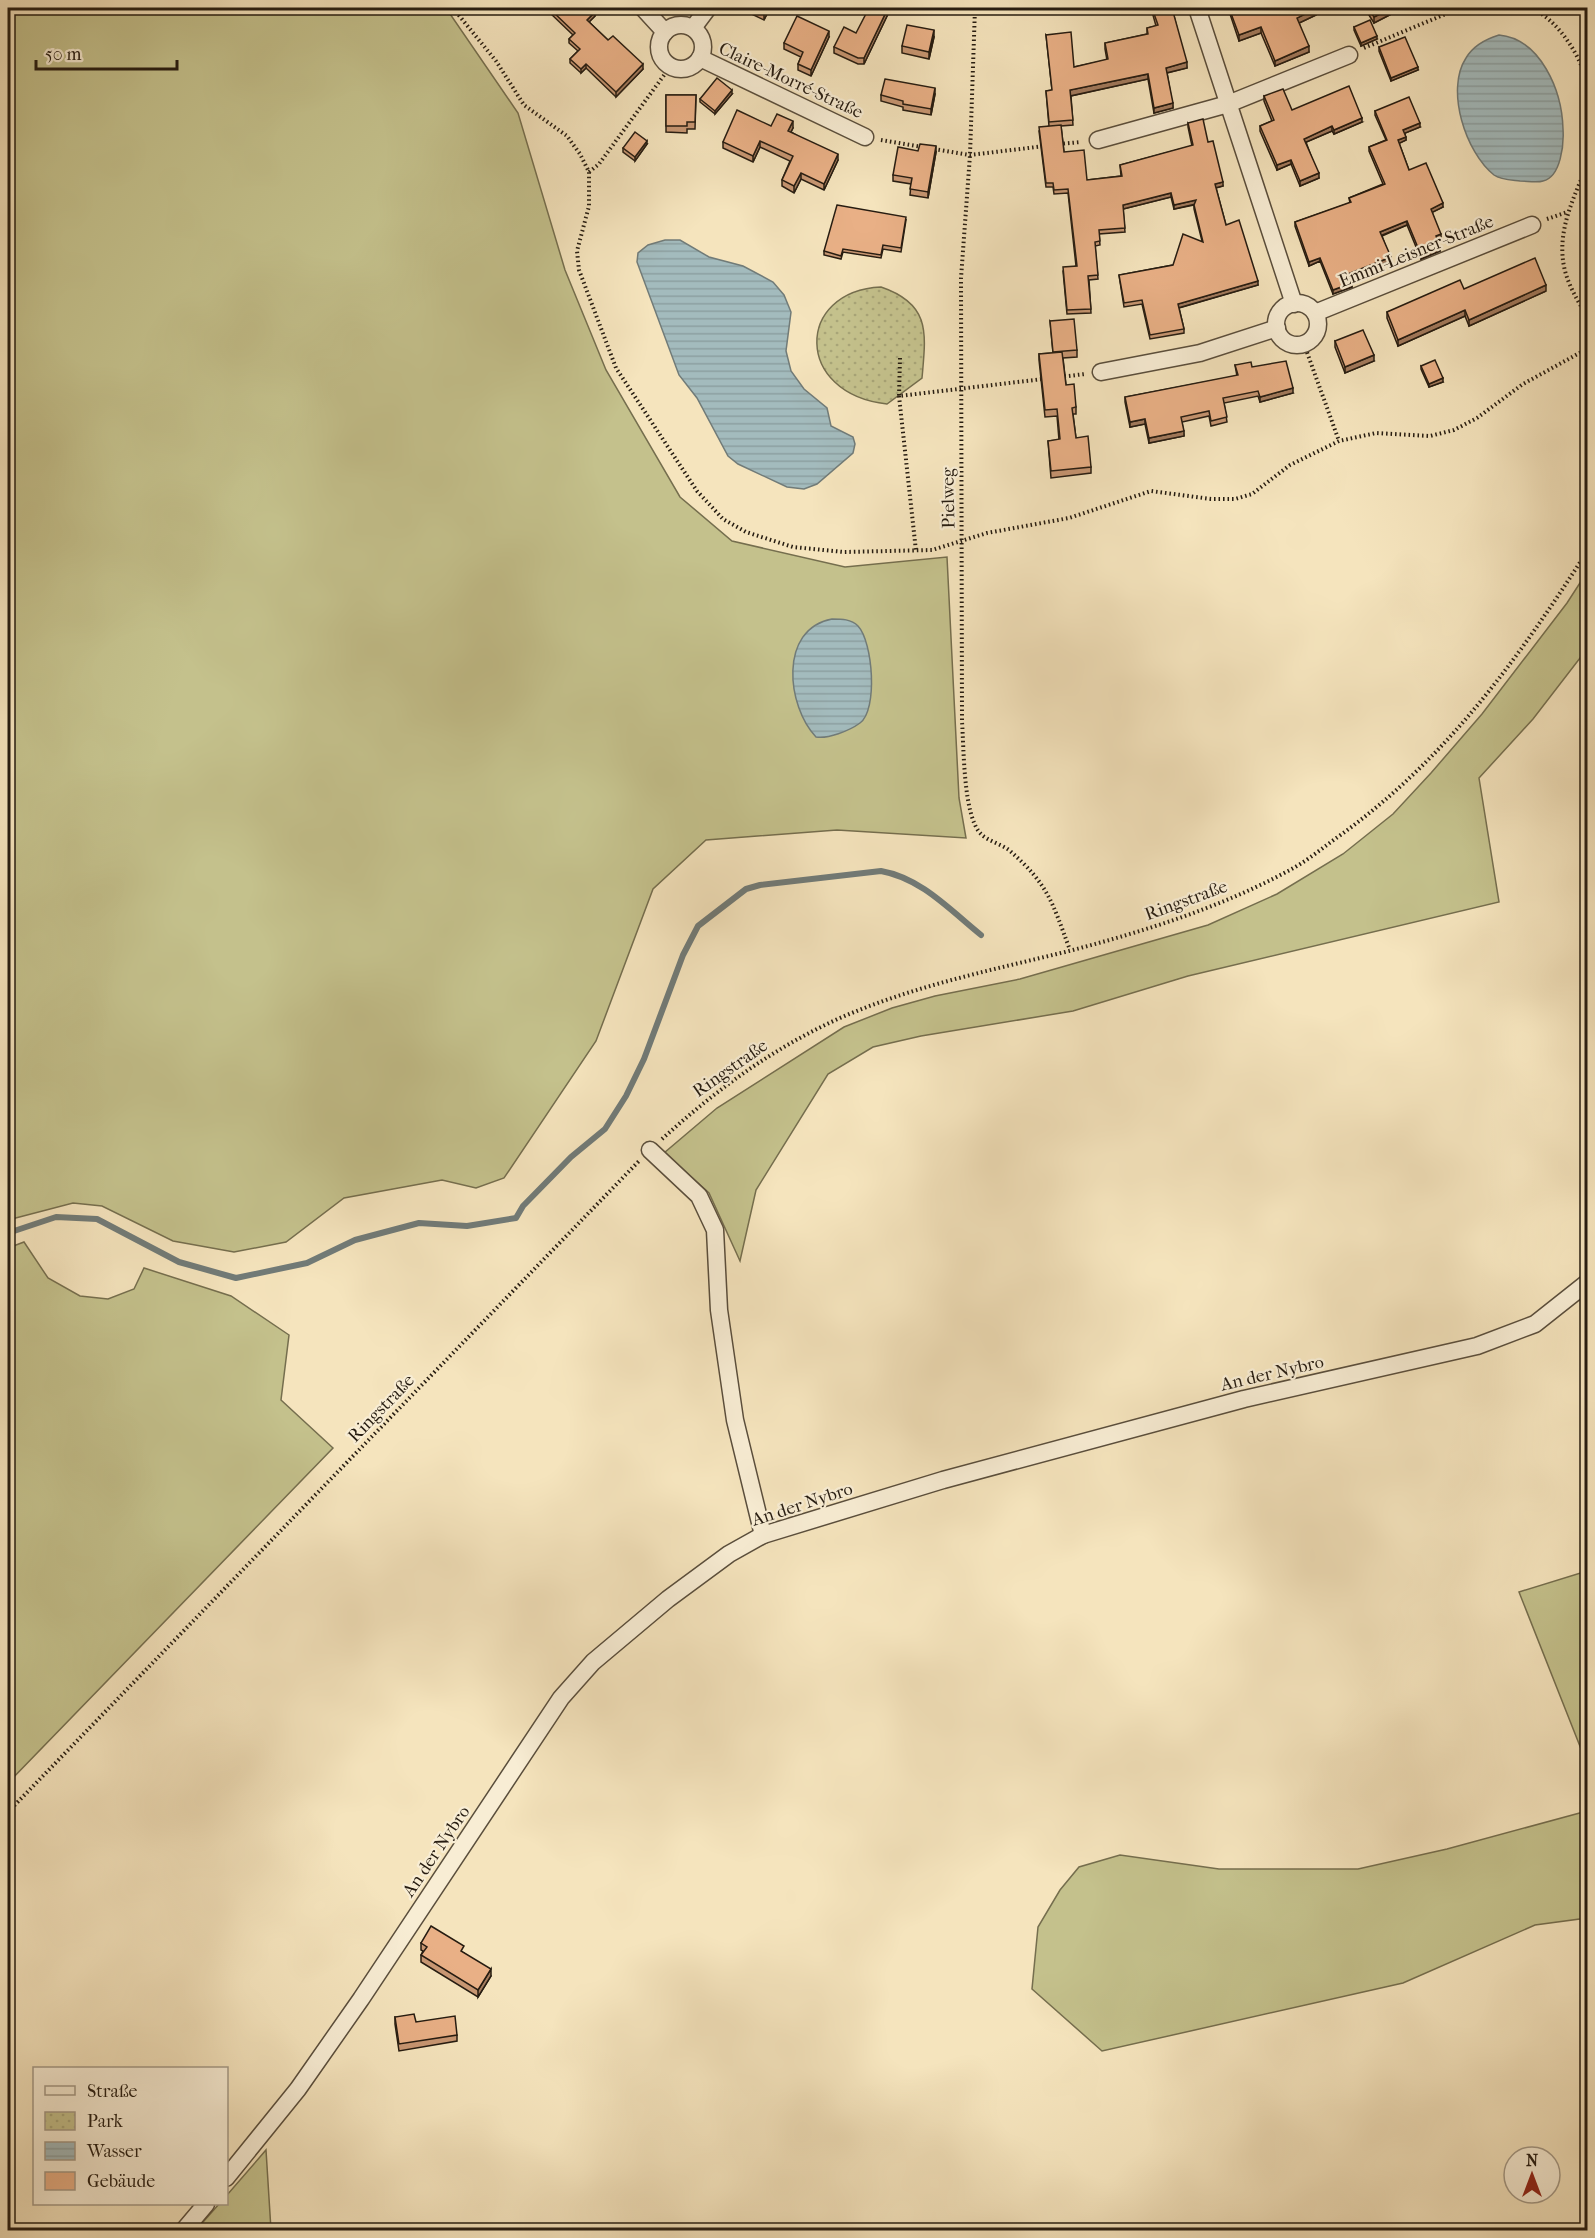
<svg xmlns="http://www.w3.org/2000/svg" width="1595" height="2238" viewBox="0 0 1595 2238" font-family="'IM FELL French Canon',serif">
<defs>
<pattern id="park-dots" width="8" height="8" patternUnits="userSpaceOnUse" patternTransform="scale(1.5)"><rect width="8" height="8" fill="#c4c18c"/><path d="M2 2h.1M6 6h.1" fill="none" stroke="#a8a578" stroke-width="1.8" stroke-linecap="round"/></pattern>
<pattern id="water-rules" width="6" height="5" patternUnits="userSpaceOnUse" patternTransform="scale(1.5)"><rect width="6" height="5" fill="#a3bbbd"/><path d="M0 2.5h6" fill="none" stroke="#8ca0a1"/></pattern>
</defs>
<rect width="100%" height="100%" fill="#f5e4bd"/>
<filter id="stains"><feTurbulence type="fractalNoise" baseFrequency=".00333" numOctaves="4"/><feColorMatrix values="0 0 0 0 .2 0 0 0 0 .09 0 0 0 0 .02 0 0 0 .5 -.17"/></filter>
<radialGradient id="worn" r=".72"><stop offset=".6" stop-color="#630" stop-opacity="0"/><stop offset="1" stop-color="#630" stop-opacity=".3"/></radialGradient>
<!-- grass -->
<g fill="#c4c18c" stroke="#756e4e" stroke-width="1.5">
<path d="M 8,8 L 446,8 L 518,113 L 565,270 L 606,370 L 680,497 L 732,541 L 845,567 L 947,557 L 959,798 L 966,838 L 837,830 L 706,840 L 653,889 L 596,1041 L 504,1178 L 476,1188 L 442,1180 L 344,1198 L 286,1242 L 234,1252 L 173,1241 L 102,1206 L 73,1203 L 8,1220 Z"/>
<path d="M 1587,572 L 1587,649 L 1533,719 L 1479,778 L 1499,902 L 1188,976 L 1073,1011 L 921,1036 L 873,1047 L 828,1074 L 756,1190 L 740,1261 L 709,1193 L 664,1153 L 717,1108 L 844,1027 L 892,1008 L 935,996 L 1020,979 L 1208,925 L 1277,894 L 1343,854 L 1393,814 L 1431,773 L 1482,714 L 1567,603 Z"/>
<path d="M 24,1242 L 48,1278 L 80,1296 L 108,1299 L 134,1289 L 144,1268 L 231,1296 L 289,1335 L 281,1400 L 333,1448 L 8,1783 L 8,1248 Z"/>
<path d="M 1587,1571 L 1588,1571 L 1587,1764 L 1519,1592 Z"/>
<path d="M 1587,1811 L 1587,1918 L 1535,1925 L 1403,1983 L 1102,2051 L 1032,1989 L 1038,1927 L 1060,1890 L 1079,1867 L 1120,1855 L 1219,1869 L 1358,1869 L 1447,1849 Z"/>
<path d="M 266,2150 L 271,2230 L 196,2230 L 219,2204 L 226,2204 L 227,2195 Z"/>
</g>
<!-- park -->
<path fill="url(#park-dots)" stroke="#756e4e" stroke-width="1.5" d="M 881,287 C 931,304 926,333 922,378 L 887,404 C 794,394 795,291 881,287 Z"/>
<!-- water -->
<g fill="url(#water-rules)" stroke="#717b78" stroke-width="1.5">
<path d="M 1499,35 C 1541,39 1562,91 1563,129 C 1564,144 1561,177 1543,181 C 1537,183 1527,181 1520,181 C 1512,180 1501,180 1494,175 C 1466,153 1445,90 1466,58 C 1473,46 1486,39 1499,35 Z"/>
<path d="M 665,240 L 680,240 L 709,257 L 743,266 L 773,282 L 784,295 L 791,312 L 786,351 L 791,371 L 804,389 L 827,408 L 831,426 L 853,437 L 855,444 L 853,453 L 817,484 L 804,489 L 787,487 L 738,464 L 728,456 L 697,398 L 679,375 L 637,262 L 638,253 L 648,245 Z"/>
<path d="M 832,619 C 842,619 851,619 858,626 C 873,642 878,710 860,723 C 849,731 828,739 816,737 C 787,707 778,629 832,619 Z"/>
</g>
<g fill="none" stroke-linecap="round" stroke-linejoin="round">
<!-- stream -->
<path stroke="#717b78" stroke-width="6" d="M 8,1233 L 56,1217 L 97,1219 L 179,1262 L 236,1278 L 307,1263 L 355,1240 L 419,1223 L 467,1226 L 516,1218 L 523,1206 L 571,1157 L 605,1129 L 626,1096 L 644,1059 L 683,955 L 698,926 L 746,889 L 760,885 L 881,871 C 921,878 950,910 981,935"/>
<defs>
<g id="minor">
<path d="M 643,8 L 665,32"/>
<path d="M 1197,8 L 1294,304"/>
<circle cx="681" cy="47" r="22"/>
<path d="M 693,28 L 708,8"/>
<path d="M 700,58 L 865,137"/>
<path d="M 1098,140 L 1228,104 L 1349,55"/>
<circle cx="1297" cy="324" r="21"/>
<path d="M 1315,313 L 1532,225"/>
<path d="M 1101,372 L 1200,353 L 1277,328"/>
<path d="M 650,1150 L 699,1196 L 715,1230 L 719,1310 L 735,1420 L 763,1535"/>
<path d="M 226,2178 L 298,2089 L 361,1999 L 561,1698 L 593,1662 L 668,1599 L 729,1554 L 763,1535 L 943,1480 L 1244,1399 L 1477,1346 L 1535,1324 L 1588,1282"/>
<path d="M 184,2230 L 206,2204"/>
</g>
</defs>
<!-- minor casing -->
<use href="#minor" stroke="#5a4e3c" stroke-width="19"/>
<!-- path -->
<g stroke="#261c11" stroke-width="4" stroke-dasharray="1.5 3" stroke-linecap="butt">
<path d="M 453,8 L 496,61 L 524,105 L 567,136 L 580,154 L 589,172 L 589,206 L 577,251 L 579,270 L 616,368 L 697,491 L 723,519 L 746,532 L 793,547 L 844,552 L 932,550 L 987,533 L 1069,518 L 1151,491 L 1211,499 L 1235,499 L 1252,494 L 1290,465 L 1339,441 L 1376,433 L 1430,436 L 1454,430 L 1477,418 L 1523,384 L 1585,350 L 1588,345"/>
<path d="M 975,8 L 970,155 L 961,278 L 962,722 C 964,748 963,816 981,834 C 988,841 1001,844 1009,850 C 1049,885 1052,902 1070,950"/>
<path d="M 1530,8 C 1557,17 1585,61 1588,89"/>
<path d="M 1364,48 L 1460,8"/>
<path d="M 881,140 L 923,147"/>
<path d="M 1059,144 L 1081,142"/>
<path d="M 934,149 L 970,155 L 1045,146"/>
<path d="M 1588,164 C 1571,203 1551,243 1570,285 C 1575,297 1582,307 1588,319"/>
<path d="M 589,172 L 599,164 L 670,67"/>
<path d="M 1547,219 L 1567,212"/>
<path d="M 1304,344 L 1339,441"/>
<path d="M 900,358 L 899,396 L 1043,379"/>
<path d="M 1060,377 L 1085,374"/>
<path d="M 899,396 L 916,551"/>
<path d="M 662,1139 C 716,1090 773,1048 840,1018 C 913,986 992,970 1069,951 C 1145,931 1219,908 1288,871 C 1304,863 1320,850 1335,839 C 1445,761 1516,662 1588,550"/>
<path d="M 8,1812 L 639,1161"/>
</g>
<!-- minor -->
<use href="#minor" stroke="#f8edd4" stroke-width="16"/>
</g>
<!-- wall -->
<g fill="#c89773" stroke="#261c11" stroke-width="1.5">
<path d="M 741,8 L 770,8 L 764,20 L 741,9 Z"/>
<path d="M 1151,8 L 1172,8 L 1187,68 L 1167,73 L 1173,108 L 1154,113 L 1148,79 L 1071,96 L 1073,125 L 1061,126 L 1064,152 L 1087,180 L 1121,176 L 1120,165 L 1192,146 L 1188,127 L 1188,123 L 1208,142 L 1223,186 L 1216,188 L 1226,225 L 1258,285 L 1179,308 L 1184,329 L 1184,333 L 1150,339 L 1142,304 L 1124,307 L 1119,275 L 1173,265 L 1202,241 L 1194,209 L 1194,205 L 1174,209 L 1171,197 L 1123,209 L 1125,232 L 1099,234 L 1100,245 L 1095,246 L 1098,279 L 1089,280 L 1091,313 L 1067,314 L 1063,271 L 1076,266 L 1068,193 L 1054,194 L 1053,187 L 1046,187 L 1039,131 L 1049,126 L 1046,91 L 1052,90 L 1046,35 L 1074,67 L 1107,60 L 1105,49 L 1105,43 L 1147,34 L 1147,28 L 1156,26 Z"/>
<path d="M 1228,8 L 1328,8 L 1316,12 L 1316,15 L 1299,23 L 1309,52 L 1275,66 L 1261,33 L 1239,41 Z"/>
<path d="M 1367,8 L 1403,8 L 1374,23 L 1367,12 Z"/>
<path d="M 550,9 L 595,16 L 589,22 L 608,40 L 643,69 L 616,97 L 586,68 L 581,73 L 570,63 L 570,59 L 578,51 L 569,43 L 569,39 L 573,35 L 550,13 Z"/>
<path d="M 888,14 L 864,64 L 858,64 L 834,53 L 834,47 Z"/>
<path d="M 1354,27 L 1377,39 L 1361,46 L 1354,30 Z"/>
<path d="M 829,37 L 811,76 L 798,70 L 798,64 L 801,57 L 784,49 L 784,43 Z"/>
<path d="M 934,37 L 929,59 L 902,53 L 902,46 Z"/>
<path d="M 1379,47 L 1418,70 L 1391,81 L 1379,51 Z"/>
<path d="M 732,94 L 715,114 L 700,102 L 700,99 Z"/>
<path d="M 935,94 L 931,115 L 903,110 L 903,107 L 881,101 L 881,95 Z"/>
<path d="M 666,95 L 696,95 L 695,129 L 687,129 L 687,133 L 666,132 Z"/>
<path d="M 1264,96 L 1292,110 L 1362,122 L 1334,134 L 1332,131 L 1306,142 L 1319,178 L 1300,186 L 1291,164 L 1277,170 L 1260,131 L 1260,126 L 1272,121 L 1264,101 Z"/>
<path d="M 1375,111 L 1420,127 L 1405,133 L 1406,140 L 1399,143 L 1409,170 L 1443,207 L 1432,212 L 1441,238 L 1437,239 L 1440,251 L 1421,259 L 1407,225 L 1382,236 L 1391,261 L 1350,278 L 1352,287 L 1333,294 L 1320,261 L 1309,266 L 1295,226 L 1295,222 L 1350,203 L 1349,198 L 1383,184 L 1369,151 L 1369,147 L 1386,140 L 1375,115 Z"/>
<path d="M 771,126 L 793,128 L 791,132 L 838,160 L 824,190 L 801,179 L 794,193 L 782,186 L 782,180 L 790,161 L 760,147 L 753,162 L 723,148 L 723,142 Z"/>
<path d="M 647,144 L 635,161 L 623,152 L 623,148 Z"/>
<path d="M 936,152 L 928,198 L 910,195 L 911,184 L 893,181 L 893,175 Z"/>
<path d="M 906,220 L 901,252 L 883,249 L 881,258 L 843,252 L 841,259 L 824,255 L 824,251 Z"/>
<path d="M 1464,289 L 1546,291 L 1469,326 L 1465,316 L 1398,346 L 1387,318 L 1387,312 Z"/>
<path d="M 1050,321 L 1077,350 L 1077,357 L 1063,358 L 1066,385 L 1076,407 L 1076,414 L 1073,414 L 1076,438 L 1091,467 L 1091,473 L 1051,478 L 1048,441 L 1059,440 L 1057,416 L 1045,417 L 1039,360 L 1039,354 L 1053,353 Z"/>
<path d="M 1335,341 L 1374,361 L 1345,373 L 1335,347 Z"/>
<path d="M 1235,365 L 1252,367 L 1293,393 L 1260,402 L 1258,396 L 1224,403 L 1227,422 L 1211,426 L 1209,416 L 1182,422 L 1184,436 L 1149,443 L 1145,424 L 1130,427 L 1125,402 L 1125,397 L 1237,376 Z"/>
<path d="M 1421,366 L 1443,382 L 1429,387 L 1421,369 Z"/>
<path d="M 421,1943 L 464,1953 L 491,1976 L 478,1997 L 421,1962 L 421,1955 L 423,1951 L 421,1950 Z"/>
<path d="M 395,2017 L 457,2035 L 457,2041 L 399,2051 L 395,2024 Z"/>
</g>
<!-- shaded-wall -->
<g fill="#a37b5e" stroke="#261c11" stroke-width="1.5">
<path d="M 767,8 L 770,8 L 764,20 L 764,14 Z"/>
<path d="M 888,8 L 888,14 L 864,64 L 864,58 Z"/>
<path d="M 1314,8 L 1328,8 L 1316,12 L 1316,15 L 1297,24 L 1297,18 Z"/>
<path d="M 1392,8 L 1403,8 L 1374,23 L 1374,17 Z"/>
<path d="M 595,12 L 595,16 L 587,24 L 587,20 Z"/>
<path d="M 1261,27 L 1261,33 L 1239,41 L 1239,35 Z"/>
<path d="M 934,30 L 934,37 L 929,59 L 929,52 Z"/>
<path d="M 829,31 L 829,37 L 811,76 L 811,70 Z"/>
<path d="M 1377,36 L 1377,39 L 1361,46 L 1361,43 Z"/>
<path d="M 1309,46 L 1309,52 L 1275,66 L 1275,61 Z"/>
<path d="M 1187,62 L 1187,68 L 1166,73 L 1166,68 Z"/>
<path d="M 586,64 L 586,68 L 581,73 L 581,69 Z"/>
<path d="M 643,64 L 643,69 L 616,97 L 616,92 Z"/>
<path d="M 1418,67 L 1418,70 L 1391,81 L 1391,78 Z"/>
<path d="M 1148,74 L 1148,79 L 1070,96 L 1070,90 Z"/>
<path d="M 935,88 L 935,94 L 931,115 L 931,109 Z"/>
<path d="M 732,90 L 732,94 L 715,114 L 715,111 Z"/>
<path d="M 1173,103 L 1173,108 L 1154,113 L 1154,108 Z"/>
<path d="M 1362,118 L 1362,122 L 1334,134 L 1334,130 Z"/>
<path d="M 793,121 L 793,128 L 788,137 L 788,131 Z"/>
<path d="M 1420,123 L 1420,127 L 1403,134 L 1403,130 Z"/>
<path d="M 1332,126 L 1332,131 L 1304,143 L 1304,139 Z"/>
<path d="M 1406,137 L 1406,140 L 1398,144 L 1398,140 Z"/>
<path d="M 647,141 L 647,144 L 635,161 L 635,157 Z"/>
<path d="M 760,141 L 760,147 L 753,162 L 753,156 Z"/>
<path d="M 936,146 L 936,152 L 928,198 L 928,192 Z"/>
<path d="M 838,154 L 838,160 L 824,190 L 824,184 Z"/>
<path d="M 1291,160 L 1291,164 L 1277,170 L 1277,165 Z"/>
<path d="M 801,173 L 801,179 L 794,193 L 794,186 Z"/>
<path d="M 1319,173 L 1319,178 L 1300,186 L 1300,181 Z"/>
<path d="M 1223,182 L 1223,186 L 1215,188 L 1215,184 Z"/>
<path d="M 1171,193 L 1171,197 L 1123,209 L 1123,205 Z"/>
<path d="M 1196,200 L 1196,204 L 1174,209 L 1174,205 Z"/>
<path d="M 1443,203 L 1443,207 L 1431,213 L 1431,209 Z"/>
<path d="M 1407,221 L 1407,225 L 1380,236 L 1380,232 Z"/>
<path d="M 1441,234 L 1441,238 L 1436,240 L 1436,236 Z"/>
<path d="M 1440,247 L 1440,251 L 1421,259 L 1421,255 Z"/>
<path d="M 1391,257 L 1391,261 L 1348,278 L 1348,274 Z"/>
<path d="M 1320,258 L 1320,261 L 1309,266 L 1309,262 Z"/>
<path d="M 1258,281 L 1258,285 L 1178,308 L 1178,304 Z"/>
<path d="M 1352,283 L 1352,287 L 1333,294 L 1333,290 Z"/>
<path d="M 1546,285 L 1546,291 L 1469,326 L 1469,320 Z"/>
<path d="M 1465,310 L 1465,316 L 1398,346 L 1398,340 Z"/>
<path d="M 1374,355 L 1374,361 L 1345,373 L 1345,367 Z"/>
<path d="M 1443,378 L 1443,382 L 1429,387 L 1429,384 Z"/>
<path d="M 1293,388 L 1293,393 L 1260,402 L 1260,397 Z"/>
<path d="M 1145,419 L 1145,424 L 1130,427 L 1130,422 Z"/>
<path d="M 1184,431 L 1184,436 L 1149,443 L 1149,438 Z"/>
<path d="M 491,1969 L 491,1976 L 478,1997 L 478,1990 Z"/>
</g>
<!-- building -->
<g fill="#e9b086" stroke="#261c11" stroke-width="1.5">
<path d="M 552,8 L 590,8 L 595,12 L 587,20 L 608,40 L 613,36 L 643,64 L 616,92 L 586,64 L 581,69 L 570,59 L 580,49 L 569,39 L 575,33 L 550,9 Z"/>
<path d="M 750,8 L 767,8 L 764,14 Z"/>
<path d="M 869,8 L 888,8 L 864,58 L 858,58 L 834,47 L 844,27 L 856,33 Z"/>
<path d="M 1152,8 L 1172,8 L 1187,62 L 1166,68 L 1173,103 L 1154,108 L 1148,74 L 1070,90 L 1073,120 L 1049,122 L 1046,91 L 1052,90 L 1046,35 L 1071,32 L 1074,67 L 1108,59 L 1105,43 L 1148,34 L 1147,28 L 1158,25 Z"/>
<path d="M 1229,8 L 1315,8 L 1316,9 L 1297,18 L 1309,46 L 1275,61 L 1261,27 L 1239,35 Z"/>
<path d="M 1368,8 L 1392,8 L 1374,17 Z"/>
<path d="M 797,16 L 829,31 L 811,70 L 798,64 L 803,52 L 784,43 Z"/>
<path d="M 1370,20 L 1377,36 L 1361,43 L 1354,27 Z"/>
<path d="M 907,25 L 934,30 L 929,52 L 902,46 Z"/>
<path d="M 1405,37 L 1418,67 L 1391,78 L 1379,47 Z"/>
<path d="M 717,78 L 732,90 L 715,111 L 700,99 Z"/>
<path d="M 885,79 L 935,88 L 931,109 L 903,104 L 903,101 L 881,95 Z"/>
<path d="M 1349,86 L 1362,118 L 1334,130 L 1332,126 L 1304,139 L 1319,173 L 1300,181 L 1291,160 L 1277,165 L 1260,126 L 1274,120 L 1264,96 L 1283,89 L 1292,110 Z"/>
<path d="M 666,95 L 696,95 L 695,122 L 687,122 L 687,126 L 666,126 Z"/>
<path d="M 1409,97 L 1420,123 L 1403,130 L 1406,137 L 1398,140 L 1409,170 L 1426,163 L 1443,203 L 1431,209 L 1441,234 L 1436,236 L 1440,247 L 1421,255 L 1407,221 L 1380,232 L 1391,257 L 1348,274 L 1352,283 L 1333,290 L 1320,258 L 1309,262 L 1295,222 L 1351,202 L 1349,198 L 1385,184 L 1369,147 L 1387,140 L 1375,111 Z"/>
<path d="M 737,110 L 771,126 L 777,114 L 793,121 L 788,131 L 838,154 L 824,184 L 801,173 L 794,186 L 782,180 L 793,156 L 760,141 L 753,156 L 723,142 Z"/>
<path d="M 1203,119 L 1208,142 L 1213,141 L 1223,182 L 1215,184 L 1226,225 L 1239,220 L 1258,281 L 1178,304 L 1184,329 L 1150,335 L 1142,300 L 1124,303 L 1119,275 L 1173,265 L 1183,234 L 1203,242 L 1194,205 L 1196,200 L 1174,205 L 1171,193 L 1123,205 L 1125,228 L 1099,230 L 1100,241 L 1095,242 L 1098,275 L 1088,276 L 1091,309 L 1067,310 L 1063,267 L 1077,266 L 1068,189 L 1054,190 L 1053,183 L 1046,183 L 1039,127 L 1061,125 L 1064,152 L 1084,150 L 1087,180 L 1122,176 L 1120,165 L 1193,145 L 1188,123 Z"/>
<path d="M 635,132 L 647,141 L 635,157 L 623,148 Z"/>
<path d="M 920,144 L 936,146 L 928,192 L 910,189 L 912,178 L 893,175 L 898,147 L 918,151 Z"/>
<path d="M 837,205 L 906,217 L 901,248 L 883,245 L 881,255 L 843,249 L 841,256 L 824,251 Z"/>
<path d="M 1535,258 L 1546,285 L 1469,320 L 1465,310 L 1398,340 L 1387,312 L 1460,280 L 1464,289 Z"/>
<path d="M 1074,319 L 1077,350 L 1053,352 L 1050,321 Z"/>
<path d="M 1363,330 L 1374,355 L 1345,367 L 1335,341 Z"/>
<path d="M 1062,352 L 1066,385 L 1074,384 L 1076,407 L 1072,408 L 1076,438 L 1088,436 L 1091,467 L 1051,471 L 1048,441 L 1060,439 L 1057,409 L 1045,410 L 1039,354 Z"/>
<path d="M 1435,360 L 1443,378 L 1429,384 L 1421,366 Z"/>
<path d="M 1286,361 L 1293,388 L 1260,397 L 1258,391 L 1223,398 L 1227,417 L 1211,421 L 1209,411 L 1181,417 L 1184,431 L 1149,438 L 1145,419 L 1130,422 L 1125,397 L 1238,375 L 1235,365 L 1251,362 L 1252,367 Z"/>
<path d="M 431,1926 L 464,1946 L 461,1951 L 491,1969 L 478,1990 L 421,1955 L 427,1947 L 421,1943 Z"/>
<path d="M 414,2014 L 416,2022 L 455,2016 L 457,2035 L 399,2044 L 395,2017 Z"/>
</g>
<g text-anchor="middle" stroke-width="4.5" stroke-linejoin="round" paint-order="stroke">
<!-- street labels -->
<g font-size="18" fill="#261c11" stroke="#f8edd4">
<text transform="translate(791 80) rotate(25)" y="6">Claire-Morré-Straße</text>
<text transform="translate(1416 251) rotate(-22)" y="6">Emmi-Leisner-Straße</text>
<text transform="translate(948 498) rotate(-91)" y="6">Pielweg</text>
<text transform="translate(1186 900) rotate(-20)" y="6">Ringstraße</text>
<text transform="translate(730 1068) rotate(-35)" y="6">Ringstraße</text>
<text transform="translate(1272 1373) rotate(-13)" y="6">An der Nybro</text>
<text transform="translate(381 1408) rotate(-46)" y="6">Ringstraße</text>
<text transform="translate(802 1504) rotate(-18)" y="6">An der Nybro</text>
<text transform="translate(436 1851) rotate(-56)" y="6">An der Nybro</text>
</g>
</g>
<!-- margin -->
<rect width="1595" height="2238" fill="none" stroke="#f5e4bd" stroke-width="30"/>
<rect x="9" y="9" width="1577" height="2220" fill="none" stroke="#261c11" stroke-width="3"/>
<rect x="15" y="15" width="1565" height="2208" fill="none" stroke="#261c11" stroke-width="1.5"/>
<!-- legend -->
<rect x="33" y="2067" width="195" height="138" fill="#f8edd4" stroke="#a49986" stroke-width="1.5"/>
<rect x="45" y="2086" width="30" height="9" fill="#f8edd4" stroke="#a49986" stroke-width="1.5"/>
<text x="87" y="2097" font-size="18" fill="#261c11">Straße</text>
<rect x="45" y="2112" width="30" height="18" fill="url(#park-dots)" stroke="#a49986" stroke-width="1.5"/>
<text x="87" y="2127" font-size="18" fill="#261c11">Park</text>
<rect x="45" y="2142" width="30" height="18" fill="url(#water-rules)" stroke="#a49986" stroke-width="1.5"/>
<text x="87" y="2157" font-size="18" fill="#261c11">Wasser</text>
<rect x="45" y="2172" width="30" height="18" fill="#e9b086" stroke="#a49986" stroke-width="1.5"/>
<text x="87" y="2187" font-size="18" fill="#261c11">Gebäude</text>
<!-- north arrow -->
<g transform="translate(1532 2175)"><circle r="28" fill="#f8edd4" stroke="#a49986" stroke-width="1.5"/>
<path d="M0-4.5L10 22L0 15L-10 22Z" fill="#8f2418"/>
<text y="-9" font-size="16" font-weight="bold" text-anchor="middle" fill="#261c11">N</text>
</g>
<!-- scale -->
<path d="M36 60v9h141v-9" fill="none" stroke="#261c11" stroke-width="3"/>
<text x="45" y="60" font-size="18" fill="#261c11" stroke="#f8edd4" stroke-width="4.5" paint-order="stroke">50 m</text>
<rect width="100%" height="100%" filter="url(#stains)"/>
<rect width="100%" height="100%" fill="url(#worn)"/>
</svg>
